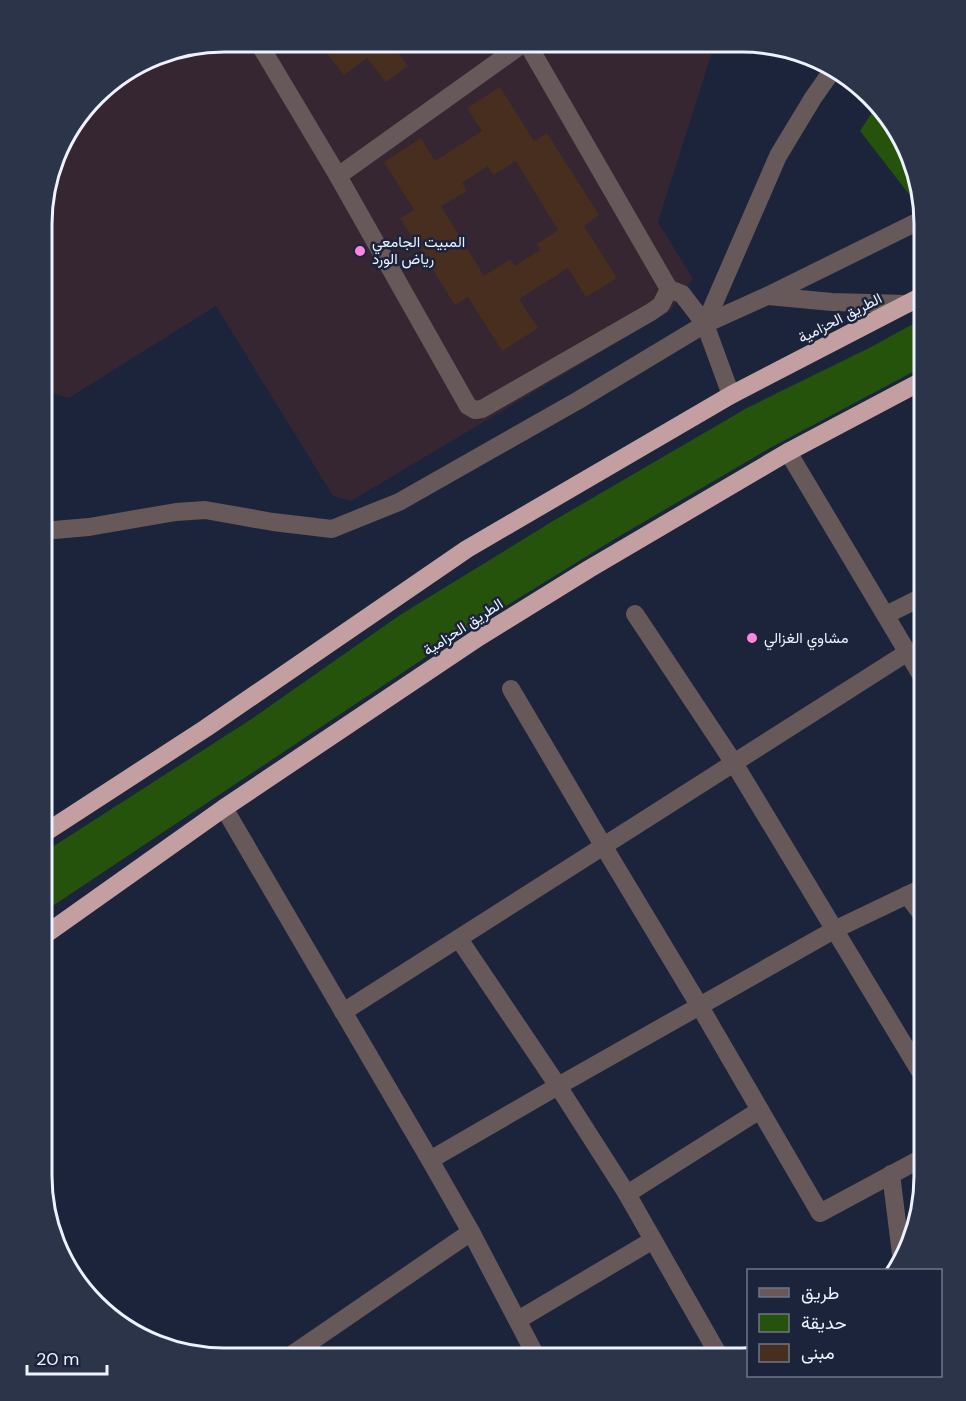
<svg xmlns="http://www.w3.org/2000/svg" width="966" height="1401" viewBox="0 0 966 1401" font-family="'DM Sans',Vazirmatn,sans-serif">
<rect width="100%" height="100%" fill="#1b243a"/>
<!-- education -->
<path fill="#362632" d="M 225,42 L 715,43 L 658,222 L 693,279 L 670,311 L 351,501 L 333,496 L 216,306 L 69,398 L 49,392 L 43,382 L 44,201 L 66,134 L 104,87 L 166,52 Z"/>
<!-- green -->
<g fill="#25530b">
<path d="M 875,108 L 905,144 L 917,195 L 912,198 L 860,131 Z"/>
<path d="M 924,318 L 924,366 L 770,448 L 613,540 L 459,635 L 42,913 L 43,853 L 250,720 L 400,615 L 553,521 L 747,408 L 871,347 Z"/>
</g>
<!-- building -->
<g fill="#472e1f" fill-rule="evenodd">
<path d="M 328,42 L 400,43 L 406,49 L 399,54 L 408,66 L 386,82 L 367,58 L 344,75 L 322,47 Z"/>
<path d="M 500,87 L 534,141 L 547,133 L 599,215 L 584,226 L 617,278 L 586,297 L 568,268 L 519,299 L 538,328 L 502,351 L 468,297 L 455,305 L 400,218 L 414,210 L 384,162 L 421,138 L 435,161 L 482,131 L 467,108 ZM 516,161 L 558,230 L 537,244 L 540,250 L 515,266 L 510,259 L 484,276 L 441,206 L 467,191 L 462,183 L 488,166 L 493,175 Z"/>
</g>
<g fill="none" stroke-linecap="round" stroke-linejoin="round">
<!-- minor -->
<g stroke="#675859" stroke-width="18">
<path d="M 258,42 L 338,176 L 468,406 L 475,410 L 482,409 L 651,312 L 661,305 L 669,289"/>
<path d="M 527,43 L 669,289 L 682,294 L 705,324 L 731,395"/>
<path d="M 338,176 L 524,43"/>
<path d="M 768,296 L 832,302 L 907,304"/>
<path d="M 705,324 L 778,156 L 813,98 L 832,71"/>
<path d="M 788,452 L 924,680"/>
<path d="M 43,531 L 89,527 L 176,512 L 205,510 L 273,522 L 332,529 L 399,502 L 577,401 L 705,324 L 767,296 L 923,219"/>
<path d="M 635,614 L 734,763 L 924,1078"/>
<path d="M 886,615 L 924,596"/>
<path d="M 511,689 L 604,847 L 699,1005 L 820,1213 L 924,1157"/>
<path d="M 224,808 L 430,1160 L 471,1232 L 537,1358"/>
<path d="M 907,895 L 924,917"/>
<path d="M 459,939 L 558,1086 L 834,930 L 924,887"/>
<path d="M 343,1012 L 908,652"/>
<path d="M 430,1160 L 558,1086 L 627,1194 L 721,1359"/>
<path d="M 891,1174 L 901,1254"/>
<path d="M 627,1194 L 760,1110"/>
<path d="M 518,1320 L 653,1240"/>
<path d="M 287,1358 L 471,1232"/>
</g>
<!-- highway -->
<g stroke="#c49fa2" stroke-width="18">
<path d="M 43,834 L 206,728 L 467,549 L 731,395 L 924,295"/>
<path d="M 42,937 L 224,808 L 479,637 L 589,569 L 788,452 L 924,380"/>
</g>
</g>
<!-- markers -->
<g fill="#fd86e1" stroke="#1b243a" stroke-width="2">
<circle cx="360" cy="251" r="6"/>
<circle cx="752" cy="638" r="6"/>
</g>
<g text-anchor="middle" stroke-width="5" stroke-linejoin="round" paint-order="stroke">
<!-- poi labels -->
<g font-size="15" fill="#edf2ff" stroke="#1b243a" text-anchor="start">
<text x="372" y="247">المبيت الجامعي<tspan x="372" dy="17">رياض الورد</tspan></text>
<text x="764" y="643">مشاوي الغزالي</text>
</g>
<!-- street labels -->
<g font-size="15" fill="#edf2ff" stroke="#1b243a">
<text transform="translate(840 318) rotate(-27)" y="5">الطريق الحزامية</text>
<text transform="translate(463 627) rotate(-33)" y="5">الطريق الحزامية</text>
</g>
</g>
<!-- crop -->
<path d="M0 0H966V1401H0ZM224 52H742A172 172 0 0 1 914 224V1176A172 172 0 0 1 742 1348H224A172 172 0 0 1 52 1176V224A172 172 0 0 1 224 52Z" fill="#2c344a" fill-rule="evenodd"/>
<path fill="none" stroke="#edf2ff" stroke-width="3" d="M224 52H742A172 172 0 0 1 914 224V1176A172 172 0 0 1 742 1348H224A172 172 0 0 1 52 1176V224A172 172 0 0 1 224 52Z"/>
<!-- legend -->
<rect x="747" y="1269" width="195" height="108" fill="#1b243a" stroke="#6f7689" stroke-width="1.5"/>
<rect x="759" y="1288" width="30" height="9" fill="#675859" stroke="#6f7689" stroke-width="1.5"/>
<text x="801" y="1299" font-size="18" fill="#edf2ff">طريق</text>
<rect x="759" y="1314" width="30" height="18" fill="#25530b" stroke="#6f7689" stroke-width="1.5"/>
<text x="801" y="1329" font-size="18" fill="#edf2ff">حديقة</text>
<rect x="759" y="1344" width="30" height="18" fill="#472e1f" stroke="#6f7689" stroke-width="1.5"/>
<text x="801" y="1359" font-size="18" fill="#edf2ff">مبنى</text>
<!-- scale -->
<path d="M27 1365v9h80v-9" fill="none" stroke="#edf2ff" stroke-width="3"/>
<text x="36" y="1365" font-size="18" fill="#edf2ff" stroke="#1b243a" stroke-width="4.5" paint-order="stroke">20 m</text>
</svg>
